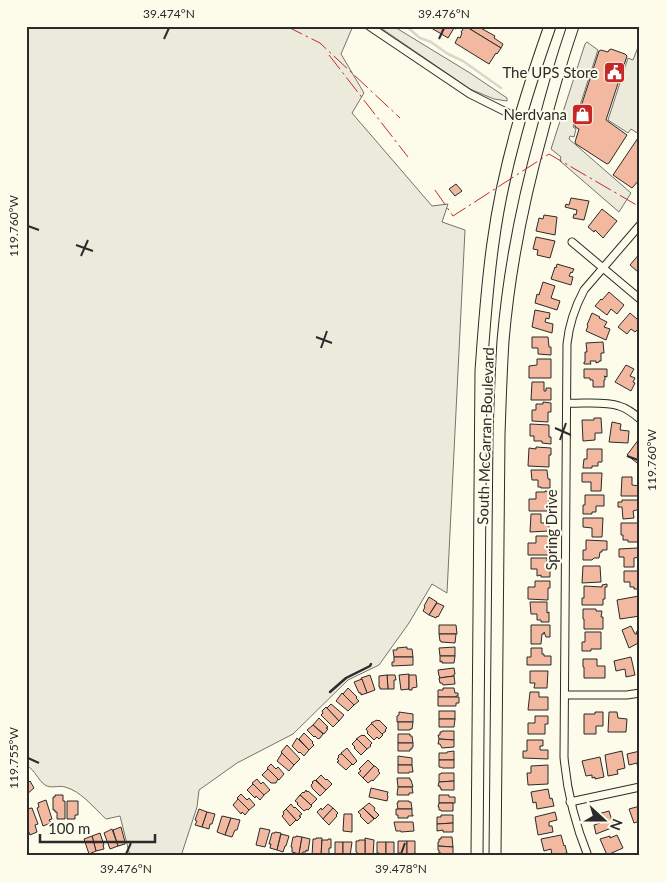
<svg xmlns="http://www.w3.org/2000/svg" width="666" height="882" viewBox="0 0 666 882" font-family="Lato,sans-serif">
<rect width="100%" height="100%" fill="#fdfbea"/>
<!-- green -->
<g fill="#ecebdb" stroke="#74746e">
<path d="M 26,26 L 353,26 L 341,54 L 364,93 L 352,113 L 432,206 L 448,204 L 442,222 L 465,230 L 447,593 L 432,584 L 409,623 L 379,665 L 348,680 L 293,734 L 237,763 L 199,790 L 197,807 L 181,856 L 130,856 L 120,816 L 106,819 C 94,808 81,791 65,787 C 59,785 51,789 45,785 C 38,780 35,770 26,765 Z"/>
<path d="M 378,26 L 393,26 L 470,73 L 507,98 L 507,101 L 494,99 L 470,89 Z"/>
</g>
<!-- parking -->
<g fill="#eceadb" stroke="#74746e">
<path d="M 587,42 L 598,50 L 573,127 L 576,129 L 574,137 L 570,136 L 569,139 L 631,193 L 619,212 L 560,161 L 561,157 L 551,149 L 585,44 Z"/>
<path d="M 640,42 L 640,133 L 639,134 L 631,129 L 628,133 L 608,120 L 628,58 L 633,60 Z"/>
</g>
<g fill="none" stroke-linecap="round" stroke-linejoin="round">
<!-- stream -->
<path stroke="#d8d7c9" stroke-width="2.5" d="M 406,26 L 420,38 L 431,42 L 448,54 L 463,61 L 501,88"/>
</g>
<!-- building -->
<g fill="#f2b8a0" stroke="#2b2b2b">
<path d="M 428,26 L 458,26 L 456,29 L 454,28 L 448,38 Z"/>
<path d="M 465,26 L 477,26 L 495,36 L 494,38 L 503,44 L 501,48 Z"/>
<path d="M 465,26 L 501,48 L 497,54 L 496,53 L 489,64 L 455,43 L 458,37 L 460,38 L 462,33 L 461,32 Z"/>
<path d="M 611,49 L 625,54 L 627,56 L 606,120 L 627,135 L 609,163 L 607,164 L 576,144 L 575,142 L 579,129 L 575,127 L 575,125 L 599,51 L 601,50 L 608,52 L 609,50 Z"/>
<path d="M 640,135 L 640,179 L 632,188 L 613,175 Z"/>
<path d="M 456,184 L 462,191 L 455,196 L 449,189 Z"/>
<path d="M 571,198 L 589,201 L 584,220 L 573,218 L 574,214 L 576,215 L 577,210 L 565,207 L 566,204 L 569,205 Z"/>
<path d="M 602,209 L 617,221 L 603,238 L 595,230 L 594,232 L 588,227 Z"/>
<path d="M 544,215 L 557,217 L 555,235 L 536,231 L 539,218 L 543,219 Z"/>
<path d="M 536,237 L 555,241 L 550,258 L 537,255 L 538,250 L 533,249 Z"/>
<path d="M 640,253 L 640,275 L 638,273 L 638,272 L 630,265 Z"/>
<path d="M 557,264 L 574,269 L 572,273 L 571,272 L 569,276 L 573,277 L 571,285 L 551,279 L 555,267 L 556,268 Z"/>
<path d="M 543,282 L 555,286 L 551,298 L 560,301 L 557,310 L 535,303 L 537,294 L 539,295 Z"/>
<path d="M 609,292 L 624,305 L 617,314 L 611,309 L 607,315 L 595,306 L 601,299 L 602,300 Z"/>
<path d="M 535,310 L 550,313 L 549,319 L 546,318 L 545,322 L 553,324 L 552,333 L 532,327 Z"/>
<path d="M 592,313 L 600,317 L 599,318 L 607,322 L 604,327 L 610,329 L 606,340 L 586,331 L 588,326 L 587,325 Z"/>
<path d="M 630,313 L 637,319 L 638,318 L 640,319 L 640,330 L 638,329 L 635,332 L 631,329 L 627,334 L 618,327 Z"/>
<path d="M 532,337 L 548,337 L 549,347 L 551,347 L 551,355 L 538,354 L 538,348 L 532,348 Z"/>
<path d="M 603,342 L 604,353 L 601,353 L 601,361 L 599,361 L 599,362 L 596,363 L 596,361 L 590,361 L 591,364 L 584,364 L 584,362 L 585,362 L 585,352 L 587,352 L 586,343 Z"/>
<path d="M 537,359 L 551,359 L 551,378 L 529,378 L 529,366 L 537,365 Z"/>
<path d="M 626,365 L 634,369 L 630,376 L 635,378 L 633,382 L 635,383 L 631,391 L 615,382 Z"/>
<path d="M 584,369 L 607,369 L 607,377 L 604,376 L 605,377 L 605,380 L 604,380 L 604,387 L 593,387 L 593,380 L 590,380 L 590,378 L 584,378 Z"/>
<path d="M 532,382 L 544,382 L 544,391 L 546,391 L 546,388 L 551,388 L 551,400 L 531,400 Z"/>
<path d="M 543,402 L 551,403 L 551,412 L 548,412 L 548,422 L 532,421 L 532,410 L 536,410 L 536,404 L 543,404 Z"/>
<path d="M 594,418 L 601,418 L 602,433 L 595,433 L 595,440 L 583,441 L 582,420 L 594,420 Z"/>
<path d="M 612,422 L 621,424 L 620,430 L 629,431 L 628,443 L 609,442 Z"/>
<path d="M 530,424 L 549,425 L 549,437 L 551,437 L 551,444 L 542,443 L 542,441 L 534,441 L 534,436 L 530,436 Z"/>
<path d="M 639,439 L 640,460 L 637,463 L 627,455 Z"/>
<path d="M 536,447 L 551,448 L 551,455 L 549,455 L 549,467 L 528,466 L 529,448 L 536,449 Z"/>
<path d="M 587,449 L 602,449 L 602,462 L 598,462 L 598,466 L 592,466 L 592,468 L 583,468 L 584,459 L 587,459 Z"/>
<path d="M 531,470 L 547,470 L 548,479 L 550,479 L 550,488 L 541,488 L 541,487 L 538,487 L 538,480 L 532,480 Z"/>
<path d="M 582,473 L 602,473 L 601,491 L 591,491 L 591,482 L 582,482 Z"/>
<path d="M 622,477 L 632,477 L 632,485 L 640,486 L 640,496 L 621,496 Z"/>
<path d="M 545,491 L 551,492 L 551,499 L 549,499 L 549,511 L 529,511 L 529,499 L 536,499 L 536,492 L 545,492 Z"/>
<path d="M 585,495 L 604,495 L 604,506 L 596,506 L 596,512 L 592,512 L 592,514 L 583,514 L 583,505 L 585,505 Z"/>
<path d="M 622,500 L 640,500 L 640,509 L 633,511 L 634,518 L 623,519 L 622,507 L 618,507 L 618,502 L 622,502 Z"/>
<path d="M 531,514 L 541,514 L 541,523 L 549,523 L 549,531 L 530,532 Z"/>
<path d="M 583,518 L 603,518 L 602,537 L 592,537 L 592,528 L 583,527 Z"/>
<path d="M 621,523 L 640,523 L 640,542 L 628,542 L 628,540 L 623,540 L 623,535 L 621,535 Z"/>
<path d="M 536,536 L 551,536 L 551,543 L 549,543 L 549,555 L 528,555 L 528,543 L 536,543 Z"/>
<path d="M 586,540 L 607,541 L 607,550 L 602,550 L 602,552 L 600,552 L 599,558 L 594,558 L 592,560 L 583,560 L 583,550 L 586,550 Z"/>
<path d="M 637,548 L 640,548 L 640,557 L 634,558 L 634,567 L 624,567 L 624,557 L 619,557 L 619,549 Z"/>
<path d="M 531,558 L 547,558 L 547,568 L 550,568 L 550,577 L 541,577 L 541,575 L 537,576 L 537,569 L 531,569 Z"/>
<path d="M 583,566 L 600,566 L 601,582 L 582,583 Z"/>
<path d="M 624,571 L 640,571 L 640,589 L 634,589 L 634,587 L 630,587 L 630,582 L 624,582 Z"/>
<path d="M 535,581 L 550,581 L 550,588 L 548,588 L 548,600 L 528,599 L 528,587 L 535,587 Z"/>
<path d="M 607,584 L 607,587 L 605,587 L 605,599 L 603,599 L 603,605 L 582,605 L 582,598 L 584,598 L 584,586 L 602,587 L 602,585 Z"/>
<path d="M 639,596 L 640,604 L 639,604 L 640,616 L 620,619 L 617,600 Z"/>
<path d="M 429,597 L 437,602 L 429,615 L 423,611 L 425,607 L 424,606 Z"/>
<path d="M 530,602 L 547,602 L 547,613 L 549,612 L 549,622 L 541,622 L 541,620 L 537,620 L 537,614 L 531,614 Z"/>
<path d="M 437,603 L 444,606 L 438,617 L 437,616 L 436,618 L 429,615 Z"/>
<path d="M 583,609 L 596,609 L 596,611 L 602,611 L 601,617 L 603,617 L 603,629 L 584,629 L 584,619 L 583,619 Z"/>
<path d="M 439,625 L 456,625 L 457,634 L 439,634 Z"/>
<path d="M 531,625 L 550,625 L 550,637 L 546,637 L 544,632 L 544,634 L 542,634 L 541,644 L 531,644 Z"/>
<path d="M 631,626 L 635,634 L 637,634 L 636,632 L 640,630 L 640,642 L 629,648 L 622,630 Z"/>
<path d="M 585,632 L 601,632 L 601,649 L 591,649 L 591,651 L 582,651 L 582,642 L 585,642 Z"/>
<path d="M 439,634 L 456,634 L 455,643 L 441,642 L 441,641 L 440,641 Z"/>
<path d="M 407,647 L 407,649 L 412,649 L 413,657 L 394,657 L 393,650 L 397,650 L 397,648 Z"/>
<path d="M 455,647 L 455,656 L 440,656 L 439,648 Z"/>
<path d="M 531,648 L 542,648 L 542,654 L 544,654 L 544,656 L 551,656 L 551,665 L 527,665 L 527,657 L 531,657 Z"/>
<path d="M 440,656 L 455,656 L 454,663 L 442,663 L 442,661 L 440,662 Z"/>
<path d="M 394,657 L 413,657 L 413,665 L 392,666 L 392,662 L 394,662 Z"/>
<path d="M 631,657 L 635,675 L 626,677 L 625,669 L 616,671 L 614,661 Z"/>
<path d="M 583,659 L 597,659 L 597,666 L 605,666 L 605,678 L 584,678 L 584,667 L 583,667 Z"/>
<path d="M 454,668 L 455,674 L 454,674 L 454,676 L 439,678 L 440,677 L 439,676 L 438,670 Z"/>
<path d="M 530,671 L 548,671 L 547,688 L 534,688 L 535,683 L 530,683 Z"/>
<path d="M 409,674 L 409,689 L 401,690 L 399,675 Z"/>
<path d="M 370,675 L 375,690 L 367,693 L 361,678 Z"/>
<path d="M 387,675 L 395,675 L 396,680 L 394,680 L 394,689 L 388,689 Z"/>
<path d="M 387,675 L 388,689 L 380,689 L 380,687 L 379,687 L 379,676 Z"/>
<path d="M 409,675 L 416,675 L 417,687 L 412,688 L 412,690 L 409,690 Z"/>
<path d="M 454,676 L 455,684 L 443,685 L 442,683 L 440,683 L 439,678 Z"/>
<path d="M 362,679 L 367,693 L 361,695 L 361,693 L 359,693 L 354,682 Z"/>
<path d="M 348,688 L 357,697 L 356,698 L 359,701 L 354,705 L 343,694 Z"/>
<path d="M 443,688 L 454,688 L 455,693 L 458,693 L 458,696 L 456,696 L 456,697 L 438,697 L 438,690 L 443,690 Z"/>
<path d="M 530,692 L 539,692 L 539,697 L 548,697 L 548,710 L 528,710 Z"/>
<path d="M 342,693 L 354,705 L 348,711 L 336,701 Z"/>
<path d="M 438,697 L 459,697 L 459,703 L 456,703 L 456,706 L 438,706 Z"/>
<path d="M 331,704 L 344,715 L 339,721 L 327,708 Z"/>
<path d="M 326,707 L 339,721 L 333,727 L 321,715 L 323,713 L 322,711 Z"/>
<rect x="439" y="711" width="16" height="8"/>
<path d="M 399,712 L 413,714 L 413,722 L 397,722 L 397,716 L 399,715 Z"/>
<path d="M 595,712 L 603,712 L 603,726 L 596,726 L 596,734 L 584,734 L 584,714 L 595,714 Z"/>
<path d="M 609,712 L 617,712 L 618,718 L 627,719 L 626,732 L 608,732 Z"/>
<path d="M 535,716 L 548,716 L 548,724 L 545,724 L 545,734 L 528,734 L 528,723 L 535,723 Z"/>
<path d="M 319,718 L 328,727 L 326,728 L 328,729 L 324,734 L 313,725 Z"/>
<path d="M 439,719 L 455,719 L 454,727 L 439,727 Z"/>
<path d="M 377,720 L 378,721 L 379,720 L 387,728 L 385,730 L 386,731 L 382,734 L 371,723 Z"/>
<path d="M 398,722 L 413,722 L 412,729 L 410,729 L 410,730 L 398,730 Z"/>
<path d="M 371,724 L 372,724 L 383,735 L 379,739 L 377,737 L 374,740 L 367,733 L 368,732 L 366,729 Z"/>
<path d="M 313,725 L 323,734 L 320,738 L 318,739 L 315,736 L 314,737 L 307,730 Z"/>
<path d="M 442,731 L 454,731 L 454,740 L 439,739 L 438,735 L 440,735 L 440,732 L 442,732 Z"/>
<path d="M 304,733 L 313,742 L 312,743 L 314,745 L 309,750 L 299,739 Z"/>
<path d="M 398,734 L 410,734 L 410,736 L 412,736 L 413,743 L 398,743 Z"/>
<path d="M 362,735 L 363,736 L 364,735 L 372,743 L 370,745 L 371,746 L 367,749 L 356,739 Z"/>
<path d="M 297,738 L 309,750 L 304,756 L 300,752 L 299,753 L 292,746 Z"/>
<path d="M 357,739 L 367,749 L 361,755 L 354,748 L 355,747 L 352,744 Z"/>
<path d="M 439,739 L 454,740 L 454,747 L 442,748 L 440,744 L 438,744 Z"/>
<path d="M 527,740 L 543,740 L 543,746 L 540,746 L 540,750 L 548,750 L 548,759 L 523,758 L 523,751 L 527,751 Z"/>
<path d="M 398,743 L 413,743 L 413,747 L 412,747 L 412,749 L 410,749 L 410,751 L 398,751 Z"/>
<path d="M 287,745 L 300,759 L 294,765 L 281,752 Z"/>
<path d="M 347,748 L 357,761 L 353,765 L 341,753 Z"/>
<path d="M 454,751 L 454,760 L 439,760 L 439,753 L 447,753 L 447,752 Z"/>
<path d="M 622,751 L 625,768 L 617,770 L 618,774 L 608,776 L 605,755 Z"/>
<path d="M 640,751 L 640,770 L 638,770 L 637,763 L 629,765 L 627,754 Z"/>
<path d="M 282,753 L 294,765 L 289,771 L 277,761 Z"/>
<path d="M 340,754 L 342,754 L 352,764 L 346,770 L 337,762 L 339,761 L 337,759 L 339,757 L 338,756 Z"/>
<path d="M 398,756 L 412,758 L 412,765 L 398,765 Z"/>
<path d="M 600,757 L 604,777 L 595,779 L 595,777 L 592,778 L 592,775 L 586,776 L 582,761 Z"/>
<path d="M 368,760 L 374,766 L 363,778 L 358,773 L 361,771 L 359,769 Z"/>
<path d="M 439,760 L 454,760 L 454,768 L 442,768 L 441,767 L 439,767 Z"/>
<path d="M 271,764 L 276,769 L 278,767 L 284,774 L 279,780 L 267,768 Z"/>
<path d="M 398,765 L 412,765 L 413,772 L 409,772 L 409,773 L 398,773 Z"/>
<path d="M 548,765 L 548,784 L 528,785 L 527,773 L 531,773 L 531,766 Z"/>
<path d="M 374,766 L 375,766 L 379,770 L 378,771 L 380,773 L 373,781 L 372,780 L 368,783 L 363,778 Z"/>
<path d="M 268,769 L 278,779 L 276,783 L 271,783 L 262,775 Z"/>
<path d="M 441,773 L 454,773 L 454,781 L 439,782 L 439,774 L 441,774 Z"/>
<path d="M 321,775 L 326,780 L 327,779 L 332,784 L 326,790 L 316,780 Z"/>
<path d="M 397,778 L 410,778 L 410,780 L 411,780 L 413,787 L 398,787 Z"/>
<path d="M 257,779 L 261,784 L 263,782 L 270,790 L 264,795 L 252,783 Z"/>
<path d="M 315,780 L 326,790 L 320,796 L 312,788 L 312,787 L 311,785 L 313,783 L 312,782 Z"/>
<path d="M 27,781 L 28,783 L 30,781 L 34,788 L 26,795 Z"/>
<path d="M 454,781 L 454,790 L 441,790 L 441,788 L 440,788 L 440,786 L 438,786 L 439,782 Z"/>
<path d="M 253,784 L 264,795 L 260,800 L 256,796 L 255,798 L 247,790 Z"/>
<path d="M 398,787 L 412,787 L 413,793 L 409,793 L 409,795 L 397,795 Z"/>
<path d="M 371,788 L 388,792 L 387,795 L 388,796 L 387,801 L 369,797 Z"/>
<path d="M 548,789 L 550,799 L 552,798 L 554,806 L 537,809 L 536,802 L 533,803 L 531,792 Z"/>
<path d="M 306,790 L 307,792 L 308,791 L 317,799 L 311,805 L 300,795 L 303,792 L 304,793 Z"/>
<path d="M 241,794 L 247,800 L 249,798 L 255,805 L 249,810 L 237,798 Z"/>
<path d="M 55,795 L 63,795 L 63,801 L 65,801 L 65,819 L 57,819 L 57,812 L 55,812 L 55,810 L 53,810 L 53,797 L 55,797 Z"/>
<path d="M 300,795 L 312,806 L 308,810 L 307,809 L 304,811 L 297,804 L 298,803 L 295,801 Z"/>
<path d="M 439,795 L 449,795 L 449,797 L 455,797 L 455,803 L 439,803 Z"/>
<path d="M 238,799 L 249,810 L 245,815 L 242,812 L 241,814 L 233,805 Z"/>
<path d="M 46,800 L 52,819 L 49,820 L 51,823 L 43,826 L 37,808 L 39,807 L 38,803 Z"/>
<path d="M 67,801 L 78,801 L 78,815 L 75,815 L 75,819 L 67,819 Z"/>
<path d="M 398,801 L 409,801 L 409,802 L 411,802 L 412,809 L 398,809 L 397,803 L 398,803 Z"/>
<path d="M 369,803 L 375,808 L 374,810 L 379,815 L 375,819 L 363,808 Z"/>
<path d="M 439,803 L 453,803 L 453,811 L 441,811 L 441,810 L 439,810 L 439,807 L 438,807 Z"/>
<path d="M 291,804 L 294,808 L 295,807 L 302,814 L 299,816 L 301,817 L 297,821 L 286,809 Z"/>
<path d="M 328,804 L 333,808 L 323,819 L 317,812 L 321,808 L 322,810 Z"/>
<path d="M 640,806 L 640,821 L 634,823 L 629,809 Z"/>
<path d="M 32,808 L 38,824 L 35,825 L 37,832 L 30,835 L 26,825 L 26,809 Z"/>
<path d="M 333,808 L 338,813 L 336,815 L 337,816 L 329,825 L 323,819 Z"/>
<path d="M 363,808 L 374,819 L 368,824 L 360,816 L 361,815 L 358,812 Z"/>
<path d="M 199,809 L 207,812 L 202,827 L 195,825 L 197,821 L 195,820 Z"/>
<path d="M 286,809 L 296,820 L 290,826 L 282,816 L 284,814 L 283,812 Z"/>
<path d="M 396,809 L 412,809 L 412,815 L 413,815 L 413,816 L 408,816 L 408,818 L 398,818 L 398,815 L 396,815 Z"/>
<path d="M 609,811 L 614,827 L 596,834 L 594,825 L 600,823 L 598,814 Z"/>
<path d="M 207,812 L 215,814 L 212,824 L 210,824 L 209,829 L 202,827 Z"/>
<path d="M 555,812 L 557,820 L 549,822 L 549,826 L 552,826 L 553,832 L 538,835 L 535,817 Z"/>
<path d="M 344,814 L 352,814 L 352,832 L 343,831 Z"/>
<path d="M 441,815 L 453,815 L 453,823 L 437,824 L 437,817 L 441,817 Z"/>
<path d="M 222,816 L 231,818 L 225,835 L 217,832 Z"/>
<path d="M 231,818 L 240,820 L 237,830 L 235,830 L 232,837 L 225,835 Z"/>
<path d="M 394,822 L 413,822 L 414,831 L 401,832 L 401,831 L 396,831 Z"/>
<path d="M 453,823 L 453,832 L 443,832 L 443,830 L 437,831 L 437,824 Z"/>
<path d="M 121,827 L 125,842 L 125,844 L 118,846 L 113,830 Z"/>
<path d="M 260,828 L 270,830 L 265,847 L 256,845 Z"/>
<path d="M 112,829 L 118,846 L 110,849 L 104,833 Z"/>
<path d="M 275,832 L 281,833 L 277,850 L 270,848 L 271,844 L 269,844 L 272,833 L 275,833 Z"/>
<path d="M 100,833 L 104,845 L 103,845 L 104,849 L 96,851 L 92,836 Z"/>
<path d="M 281,834 L 289,836 L 286,846 L 285,846 L 283,852 L 277,850 Z"/>
<path d="M 561,835 L 564,846 L 565,845 L 567,853 L 552,856 L 551,849 L 544,851 L 541,839 Z"/>
<path d="M 617,835 L 623,848 L 607,855 L 600,839 L 610,836 L 610,838 Z"/>
<path d="M 92,836 L 96,851 L 89,854 L 84,839 Z"/>
<path d="M 296,836 L 302,837 L 299,854 L 292,852 L 292,847 L 291,847 L 293,837 L 296,837 Z"/>
<path d="M 302,837 L 310,839 L 308,851 L 306,850 L 306,852 L 303,852 L 302,854 L 299,854 Z"/>
<path d="M 441,837 L 452,837 L 453,847 L 438,846 L 438,842 L 439,842 L 439,839 L 441,839 Z"/>
<path d="M 316,838 L 322,838 L 321,856 L 312,856 L 313,839 L 316,839 Z"/>
<path d="M 365,838 L 374,840 L 373,856 L 365,856 Z"/>
<path d="M 328,839 L 331,839 L 331,848 L 329,848 L 329,856 L 321,856 L 322,840 L 328,840 Z"/>
<path d="M 359,840 L 365,840 L 365,856 L 357,856 L 357,852 L 356,852 L 356,841 L 359,841 Z"/>
<path d="M 398,841 L 407,841 L 407,856 L 400,856 L 400,853 L 398,853 Z"/>
<path d="M 407,841 L 415,841 L 415,853 L 414,853 L 414,856 L 407,856 Z"/>
<path d="M 335,842 L 343,842 L 343,856 L 336,856 L 336,854 L 335,854 Z"/>
<path d="M 343,842 L 352,842 L 350,856 L 343,856 Z"/>
<path d="M 377,842 L 386,842 L 386,856 L 379,856 L 379,853 L 377,853 Z"/>
<path d="M 386,842 L 394,842 L 394,854 L 393,854 L 393,856 L 386,856 Z"/>
<path d="M 438,846 L 453,847 L 453,854 L 441,854 L 441,853 L 439,853 L 439,850 L 438,850 Z"/>
</g>
<g fill="none" stroke-linecap="round" stroke-linejoin="round">
<defs>
<g id="minor">
<path d="M 369,26 L 470,94 L 520,119"/>
<path d="M 572,242 L 640,299"/>
<path d="M 567,403 C 582,404 605,401 619,406 C 627,408 633,413 640,419"/>
<path d="M 565,695 L 627,695 L 640,693"/>
<path d="M 570,802 L 640,787"/>
<path d="M 588,856 C 575,824 567,792 564,757 L 567,344 C 569,324 575,307 584,290 L 640,225"/>
</g>
<g id="primary">
<path d="M 477,856 L 481,371 C 484,328 487,285 493,243 C 503,168 525,97 550,26"/>
<path d="M 495,856 L 499,435 C 500,404 501,372 503,341 C 509,270 523,200 542,132 C 551,96 561,61 573,26"/>
</g>
</defs>
<!-- minor casing -->
<use href="#minor" stroke="#2b2b2b" stroke-width="9"/>
<!-- primary casing -->
<use href="#primary" stroke="#2b2b2b" stroke-width="13"/>
<!-- minor -->
<use href="#minor" stroke="#fdfbea" stroke-width="7"/>
<!-- primary -->
<use href="#primary" stroke="#fdfbea" stroke-width="11"/>
<!-- wall -->
<path stroke="#2b2b2b" stroke-width="2.5" d="M 330,692 L 346,678 L 370,666 L 371,664"/>
<!-- power -->
<g stroke="#c62828" stroke-width="1" stroke-dasharray="18 4 2.5 4" stroke-linecap="butt">
<path d="M 286,26 L 320,43 L 400,118"/>
<path d="M 329,55 L 408,157"/>
<path d="M 435,190 L 453,216 L 549,154 L 640,207"/>
</g>
</g>
<!-- ticks -->
<path fill="none" stroke="#2b2b2b" stroke-width="2" d="M 164,39 L 169,28M 439,39 L 444,28M 28,226 L 39,230M 76,245 L 93,251M 81,256 L 88,240M 316,337 L 332,343M 321,348 L 327,331M 555,428 L 571,435M 560,440 L 566,423M 627,456 L 638,460M 28,758 L 39,763M 126,854 L 131,843M 401,854 L 405,843"/>
<!-- icons -->
<defs>
<symbol id="civic-square" viewBox="-11 -11 22 22"><rect x="-9" y="-9" width="18" height="18" rx="4" fill="#c62828" stroke="#fdfbea"/><path d="M-.6-6.5H3V-4.5H.6V-3L4-1V1h2V6H-6V1h2V-1L-.6-3ZM-1.2 2.5V6h2.4V2.5Z" fill="#fff"/></symbol>
<symbol id="shop-square" viewBox="-11 -11 22 22"><rect x="-9" y="-9" width="18" height="18" rx="4" fill="#c62828" stroke="#fdfbea"/><path d="M-5-2.5h2.3a2.7 3.5 0 0 1 5.4 0H5L5.5 6h-11ZM-1.5-2.5h3a1.5 2.3 0 0 0-3 0Z" fill="#fff"/></symbol>
</defs>
<g fill-rule="evenodd">
<use href="#civic-square" x="602" y="60" width="25" height="25"/>
<use href="#shop-square" x="570" y="102" width="25" height="25"/>
</g>
<g text-anchor="middle" stroke-width="4" stroke-linejoin="round" paint-order="stroke">
<!-- poi labels -->
<g font-size="15" fill="#2b2b2b" stroke="#fdfbea" text-anchor="end">
<text x="598" y="78">The UPS Store</text>
<text x="567" y="120">Nerdvana</text>
</g>
<!-- street labels -->
<g font-size="15" fill="#2b2b2b" stroke="#fdfbea">
<text transform="translate(486 436) rotate(-88)" y="5">South McCarran Boulevard</text>
<text transform="translate(552 530) rotate(-90)" y="5">Spring Drive</text>
</g>
</g>
<!-- border -->
<rect width="666" height="882" fill="none" stroke="#fdfbea" stroke-width="55"/>
<!-- north arrow -->
<g transform="translate(604 820) rotate(111)" stroke="#fdfbea" stroke-width="4" paint-order="stroke">
<path d="M0-4L9 19L0 12L-9 19Z" fill="#2b2b2b"/>
<text y="-8" font-size="14" font-weight="bold" text-anchor="middle" fill="#2b2b2b">N</text>
</g>
<!-- scale -->
<path d="M40 834v8h115v-8" fill="none" stroke="#2b2b2b" stroke-width="2.5"/>
<text x="48" y="834" font-size="15" fill="#2b2b2b" stroke="#fdfbea" stroke-width="4" paint-order="stroke">100 m</text>
<rect x="28" y="28" width="610" height="826" fill="none" stroke="#2b2b2b" stroke-width="2"/>
<g font-size="12" text-anchor="middle" fill="#2b2b2b">
<text x="169" y="18">39.474°N</text>
<text x="444" y="18">39.476°N</text>
<text transform="translate(14 226) rotate(-90)" y="4">119.760°W</text>
<text transform="translate(652 460) rotate(-90)" y="4">119.760°W</text>
<text transform="translate(14 758) rotate(-90)" y="4">119.755°W</text>
<text x="126" y="873">39.476°N</text>
<text x="401" y="873">39.478°N</text>
</g>
</svg>
